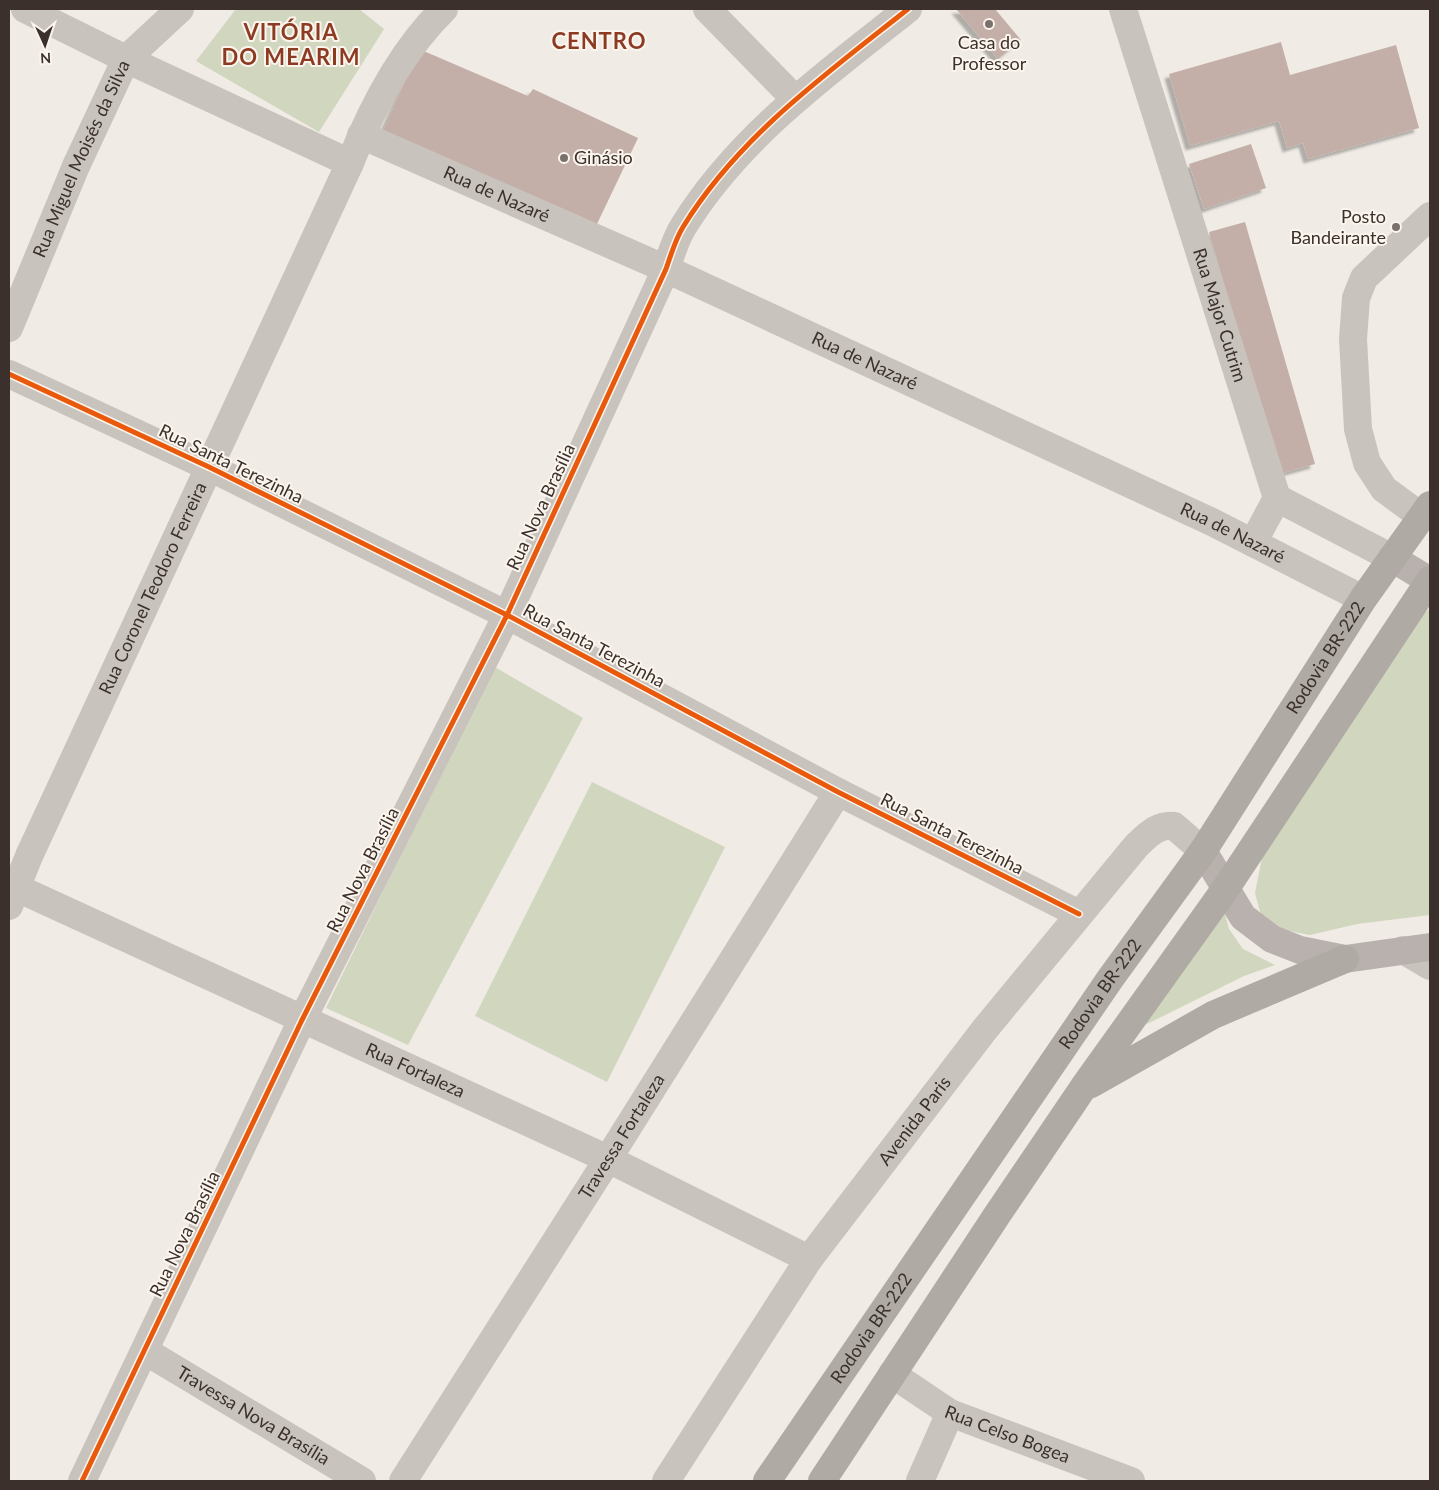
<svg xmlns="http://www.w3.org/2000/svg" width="1439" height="1490" viewBox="0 0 1439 1490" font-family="Lato,sans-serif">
<defs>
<filter id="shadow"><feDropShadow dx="-4.5" dy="4.5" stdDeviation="1" flood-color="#0004"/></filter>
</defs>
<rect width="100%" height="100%" fill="#f0ebe5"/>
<!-- green -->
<g fill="#d1d6bf">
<path d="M 236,9 L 359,9 L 384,29 L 319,132 L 196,61 Z"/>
<path d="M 1430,609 L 1430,915 L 1357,924 L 1310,935 L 1279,929 L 1261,915 L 1255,893 L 1263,852 L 1418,616 Z"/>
<path d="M 493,666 L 583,718 L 408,1045 L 326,1008 Z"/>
<path d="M 592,782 L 725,847 L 607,1082 L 475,1016 Z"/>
<path d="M 1222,902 L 1229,929 L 1243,949 L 1275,965 L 1244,976 L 1147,1024 L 1139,1017 Z"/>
</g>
<!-- building -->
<g fill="#c3afa7" filter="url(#shadow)">
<path d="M 956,9 L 995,9 L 1021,40 L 998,59 Z"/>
<path d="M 1281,42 L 1290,75 L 1396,45 L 1419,128 L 1308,159 L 1303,143 L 1287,148 L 1279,121 L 1190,146 L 1169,74 Z"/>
<path d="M 419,49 L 528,96 L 533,89 L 638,138 L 596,226 L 383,131 Z"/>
<path d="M 1251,144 L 1266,188 L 1204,209 L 1189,164 Z"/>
<path d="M 1245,222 L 1315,464 L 1279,474 L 1209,232 Z"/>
</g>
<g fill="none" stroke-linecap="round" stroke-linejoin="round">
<!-- minor -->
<g stroke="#c9c3be" stroke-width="28">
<path d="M 25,9 L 126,59 L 350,163"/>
<path d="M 707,9 L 795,99"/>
<path id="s1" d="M 1123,9 L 1277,498 L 1392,558"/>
<path id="s2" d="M 361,135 L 666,269 L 1212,522 L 1363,599"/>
<path id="s3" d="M 9,328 L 76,166 L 126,59 L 180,9"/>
<path d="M 9,374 L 209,467 L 507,615 L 838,792 L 1079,914"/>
<path d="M 1422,517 L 1384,489 L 1367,463 L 1358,429 L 1353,339 L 1356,298 L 1364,278 L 1430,216"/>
<path d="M 1253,543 L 1277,498"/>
<path id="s4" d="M 17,888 L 608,1159 L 809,1259"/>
<path id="s5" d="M 9,906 L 29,856 L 350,163 C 372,107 401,51 444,9"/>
<path d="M 1403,950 L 1430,966"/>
<path id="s6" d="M 145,1351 L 362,1481"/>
<path id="s7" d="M 892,1374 L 950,1413 L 1131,1481"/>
<path d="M 82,1481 L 302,1020 L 507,615 L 666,269 C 671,255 675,240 683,227 C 738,137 826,74 908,9"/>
<path id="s8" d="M 403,1481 L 608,1159 L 838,792"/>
<path id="s9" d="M 666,1481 L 809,1259 L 985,1029 L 1137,845 C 1148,835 1158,824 1174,826 L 1203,851"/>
<path d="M 920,1481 L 950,1413"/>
</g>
<!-- major -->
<g stroke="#b8b1ad" stroke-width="28">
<path d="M 1392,558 L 1430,581"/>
<path d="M 1203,851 L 1243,917 L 1272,939 L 1300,950 L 1345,959 L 1430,947"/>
</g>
<!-- highway -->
<g stroke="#afaaa4" stroke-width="28">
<path d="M 1091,1084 L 1213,1015 L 1345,959"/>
<path id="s10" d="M 767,1481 L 1110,979 L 1203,851 L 1363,599 L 1430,505"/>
<path d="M 822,1481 L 997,1215 L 1083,1088 L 1226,888 L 1430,580"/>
</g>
<defs>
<g id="cycleway">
<path d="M 9,374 L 209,467 L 507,615 L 838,792 L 1079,914"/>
<path d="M 82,1481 L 302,1020 L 507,615 L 666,269 C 671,255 675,240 683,227 C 738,137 826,74 908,9"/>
</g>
</defs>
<!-- cycleway casing -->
<use href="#cycleway" stroke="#fbf5ee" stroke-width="8"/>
<!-- cycleway -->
<use href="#cycleway" stroke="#e8590c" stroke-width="5"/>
</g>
<!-- markers -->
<g fill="#7a716c" stroke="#fbf5ee" stroke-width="2">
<circle cx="989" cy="24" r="5"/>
<circle cx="564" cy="158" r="5"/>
<circle cx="1396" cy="227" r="5"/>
</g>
<g text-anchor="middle" stroke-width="4" stroke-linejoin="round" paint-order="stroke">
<!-- poi labels -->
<g font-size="18" fill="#3b302b" stroke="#fbf5ee">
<text x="989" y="49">Casa do<tspan x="989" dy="21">Professor</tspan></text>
<text x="574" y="164" text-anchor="start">Ginásio</text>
<text x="1386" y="223" text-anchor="end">Posto<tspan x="1386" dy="21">Bandeirante</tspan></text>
</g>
<!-- street labels -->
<g font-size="18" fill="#3b302b" stroke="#fbf5ee">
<text dy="6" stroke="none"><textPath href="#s3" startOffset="184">Rua Miguel Moisés da Silva</textPath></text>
<text dy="6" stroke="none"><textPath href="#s2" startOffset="148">Rua de Nazaré</textPath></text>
<text dy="6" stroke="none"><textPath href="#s1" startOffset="321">Rua Major Cutrim</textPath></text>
<text dy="6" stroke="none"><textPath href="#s2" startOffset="552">Rua de Nazaré</textPath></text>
<text transform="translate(231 464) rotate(26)" y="6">Rua Santa Terezinha</text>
<text transform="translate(541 507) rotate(-65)" y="6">Rua Nova Brasília</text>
<text dy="6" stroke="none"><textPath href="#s2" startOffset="958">Rua de Nazaré</textPath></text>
<text dy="6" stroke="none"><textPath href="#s5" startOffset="349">Rua Coronel Teodoro Ferreira</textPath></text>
<text transform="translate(594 646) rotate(28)" y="6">Rua Santa Terezinha</text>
<text dy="6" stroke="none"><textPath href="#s10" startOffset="995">Rodovia BR-222</textPath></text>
<text transform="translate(952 834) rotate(27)" y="6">Rua Santa Terezinha</text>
<text transform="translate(363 870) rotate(-63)" y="6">Rua Nova Brasília</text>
<text dy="6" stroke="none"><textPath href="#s10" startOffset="590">Rodovia BR-222</textPath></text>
<text dy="6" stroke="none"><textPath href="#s4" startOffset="438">Rua Fortaleza</textPath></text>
<text dy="6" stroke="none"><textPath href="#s9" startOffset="438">Avenida Paris</textPath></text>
<text dy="6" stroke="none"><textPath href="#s8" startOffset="408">Travessa Fortaleza</textPath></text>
<text transform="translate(185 1234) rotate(-64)" y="6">Rua Nova Brasília</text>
<text dy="6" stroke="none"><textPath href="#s10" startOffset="185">Rodovia BR-222</textPath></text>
<text dy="6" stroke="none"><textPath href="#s6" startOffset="126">Travessa Nova Brasília</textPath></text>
<text dy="6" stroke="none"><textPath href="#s7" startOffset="131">Rua Celso Bogea</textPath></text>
</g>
<!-- district labels -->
<g font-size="22" font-weight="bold" letter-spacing="1" fill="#8c3b22" stroke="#fbf5ee">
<text x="291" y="40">VITÓRIA<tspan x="291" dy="25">DO MEARIM</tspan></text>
<text x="599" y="49">CENTRO</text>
</g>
</g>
<!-- border -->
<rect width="1439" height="1490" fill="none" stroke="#3b302b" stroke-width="20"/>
<!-- north arrow -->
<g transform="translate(45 45) rotate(177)" stroke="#fbf5ee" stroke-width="4" paint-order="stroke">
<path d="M0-4L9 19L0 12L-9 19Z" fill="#3b302b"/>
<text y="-8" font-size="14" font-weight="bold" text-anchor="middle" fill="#3b302b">N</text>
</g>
</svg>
